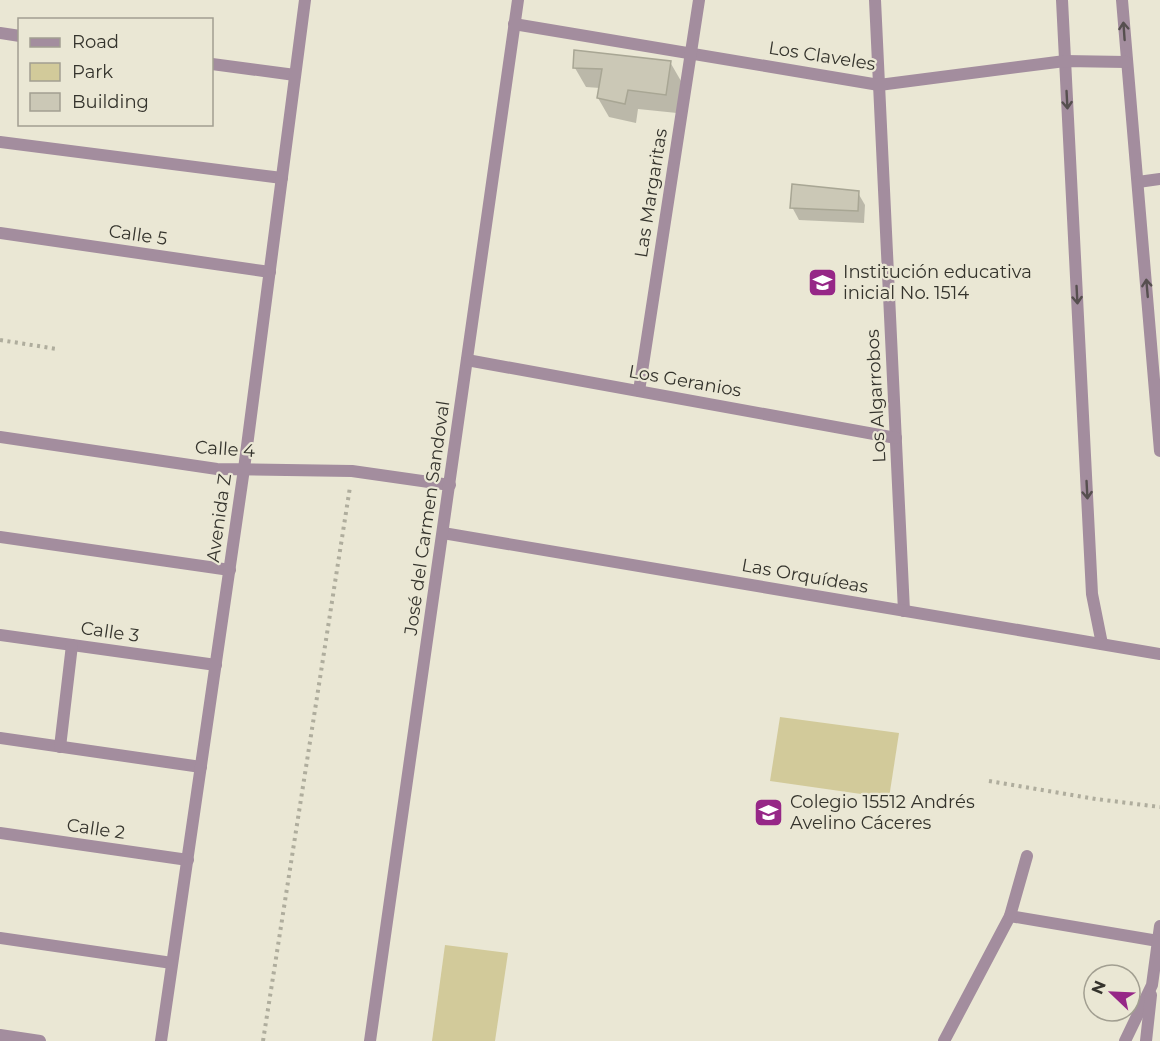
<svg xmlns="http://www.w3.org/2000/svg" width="1160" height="1041" viewBox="0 0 1160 1041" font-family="Montserrat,sans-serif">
<rect width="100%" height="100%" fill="#eae7d4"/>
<!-- green -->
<g fill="#d2ca9a">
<path d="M 780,717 L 899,733 L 889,798 L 770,781 Z"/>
<path d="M 445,945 L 508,953 L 495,1041 L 432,1041 Z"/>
</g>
<!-- shadow -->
<g fill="#0003">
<path d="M 670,62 L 681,81 L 677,113 L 638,109 L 636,123 L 609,117 L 598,98 L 600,88 L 586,87 L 575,68 Z"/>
<path d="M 858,193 L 865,205 L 864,223 L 799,220 L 792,207 Z"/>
</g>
<!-- building -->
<g fill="#cbc8b6" stroke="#a8a694" stroke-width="1.5">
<path d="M 574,50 L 671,61 L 666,95 L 628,90 L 625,104 L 597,98 L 602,69 L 573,68 Z"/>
<path d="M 792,184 L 859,191 L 858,211 L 790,208 Z"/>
</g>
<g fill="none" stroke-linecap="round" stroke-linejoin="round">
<!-- path -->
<g stroke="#afad9d" stroke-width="4" stroke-dasharray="3 4.5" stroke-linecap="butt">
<path d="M 0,340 L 57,349"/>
<path d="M 989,781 L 1096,799 L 1160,807"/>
<path d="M 263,1041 L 350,487"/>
</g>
<!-- street -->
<g stroke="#a38d9e" stroke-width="12">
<path d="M 875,0 L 904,611"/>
<path d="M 1062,0 L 1092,594 L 1102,644"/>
<path d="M 1122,0 L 1160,451"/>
<path d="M 514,24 L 879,85 L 1065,61 L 1126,62"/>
<path d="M 0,33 L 20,36"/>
<path d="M 212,64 L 295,75"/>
<path d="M 0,142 L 282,178"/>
<path d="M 1138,182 L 1160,179"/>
<path d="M 0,233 L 270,272"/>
<path d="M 467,360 L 896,438"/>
<path d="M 639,391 L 699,0"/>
<path d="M 0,437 L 217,469 L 352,471 L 450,485"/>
<path d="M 443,533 L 1160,654"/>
<path d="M 0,537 L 230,570"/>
<path d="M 0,635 L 216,665"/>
<path d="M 0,738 L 201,767"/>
<path d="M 60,747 L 72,645"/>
<path d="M 0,833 L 188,860"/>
<path d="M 1010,916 L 1158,941"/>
<path d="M 0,938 L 172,963"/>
<path d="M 0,1035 L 40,1041"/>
<path d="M 161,1041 L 244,469 L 305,0"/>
<path d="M 370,1041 L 518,0"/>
<path d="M 944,1041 L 1010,916 L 1027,856"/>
<path d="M 1125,1041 L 1152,985 L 1160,926"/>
<path d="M 1146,1041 L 1151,995"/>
</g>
</g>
<!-- one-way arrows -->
<defs><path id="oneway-shaft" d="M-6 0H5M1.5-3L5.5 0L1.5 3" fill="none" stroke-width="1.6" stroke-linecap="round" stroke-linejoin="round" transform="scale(1.5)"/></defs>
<g stroke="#564f4f">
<use href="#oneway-shaft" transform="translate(1124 31) rotate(-94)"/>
<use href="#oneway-shaft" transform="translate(1067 100) rotate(87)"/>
<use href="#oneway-shaft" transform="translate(1147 288) rotate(-95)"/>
<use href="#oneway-shaft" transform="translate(1077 295) rotate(87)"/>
<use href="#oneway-shaft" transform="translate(1087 490) rotate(87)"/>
</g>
<!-- icons -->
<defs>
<symbol id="school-square" viewBox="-11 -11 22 22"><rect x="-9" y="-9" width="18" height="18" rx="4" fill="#962787" stroke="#eae7d4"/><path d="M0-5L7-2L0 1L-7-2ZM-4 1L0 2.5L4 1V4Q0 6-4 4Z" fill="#fff"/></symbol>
</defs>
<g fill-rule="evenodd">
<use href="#school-square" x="806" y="266" width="33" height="33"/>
<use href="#school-square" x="752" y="796" width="33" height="33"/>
</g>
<g text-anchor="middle" stroke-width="4.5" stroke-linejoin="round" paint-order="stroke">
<!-- street labels -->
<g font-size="18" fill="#35342d" stroke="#eae7d4">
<text transform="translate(822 56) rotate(9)" y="6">Los Claveles</text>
<text transform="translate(651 193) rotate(-81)" y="6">Las Margaritas</text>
<text transform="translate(138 235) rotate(8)" y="6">Calle 5</text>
<text transform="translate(685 381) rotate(10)" y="6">Los Geranios</text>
<text transform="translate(876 396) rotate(-93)" y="6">Los Algarrobos</text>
<text transform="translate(225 449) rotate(4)" y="6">Calle 4</text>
<text transform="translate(219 518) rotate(-82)" y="6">Avenida Z</text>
<text transform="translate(427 518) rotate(-82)" y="6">José del Carmen Sandoval</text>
<text transform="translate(805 576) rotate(10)" y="6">Las Orquídeas</text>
<text transform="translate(110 632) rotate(8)" y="6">Calle 3</text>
<text transform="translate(96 829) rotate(8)" y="6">Calle 2</text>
</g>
<!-- poi labels -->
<g font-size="18" fill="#35342d" stroke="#eae7d4" text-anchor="start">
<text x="843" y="278">Institución educativa<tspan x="843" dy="21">inicial No. 1514</tspan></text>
<text x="790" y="808">Colegio 15512 Andrés<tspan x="790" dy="21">Avelino Cáceres</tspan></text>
</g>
</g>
<!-- legend -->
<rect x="18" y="18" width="195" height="108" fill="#eae7d4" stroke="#a29f91" stroke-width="1.5"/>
<rect x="30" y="38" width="30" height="9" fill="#a38d9e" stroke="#a29f91" stroke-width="1.5"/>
<text x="72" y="48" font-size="18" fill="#35342d">Road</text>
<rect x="30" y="63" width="30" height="18" fill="#d2ca9a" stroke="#a29f91" stroke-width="1.5"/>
<text x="72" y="78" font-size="18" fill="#35342d">Park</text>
<rect x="30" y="93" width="30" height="18" fill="#cbc8b6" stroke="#a29f91" stroke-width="1.5"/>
<text x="72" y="108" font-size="18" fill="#35342d">Building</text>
<!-- north arrow -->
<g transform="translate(1112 993) rotate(293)"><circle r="28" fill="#eae7d4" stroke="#a29f91" stroke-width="1.5"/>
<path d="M0-4.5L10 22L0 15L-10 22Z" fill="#962787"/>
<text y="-9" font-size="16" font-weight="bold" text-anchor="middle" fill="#35342d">N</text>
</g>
</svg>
